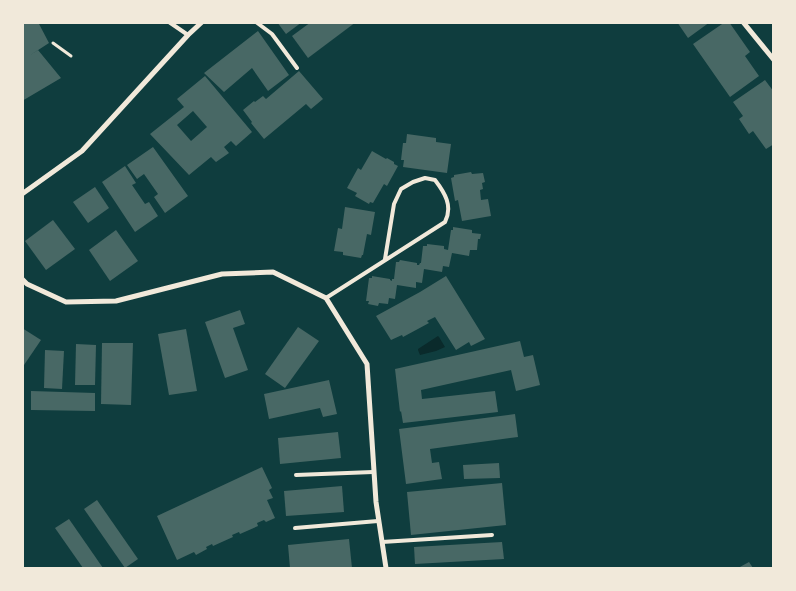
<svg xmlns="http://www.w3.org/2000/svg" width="796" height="591" viewBox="0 0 796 591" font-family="'DM Sans',sans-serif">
<rect width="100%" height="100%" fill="#0f3d3e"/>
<!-- water -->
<path fill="#0a2a2b" d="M 438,336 L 439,337 L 445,347 L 436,351 L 420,355 L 418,350 L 418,349 Z"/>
<!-- building -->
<g fill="#486865" fill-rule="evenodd">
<path d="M 22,22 L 38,22 L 49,43 L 29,56 L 38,50 L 61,78 L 22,101 Z"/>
<path d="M 277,22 L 302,22 L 286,34 Z"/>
<path d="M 311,22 L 356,22 L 308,58 L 292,36 Z"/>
<path d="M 677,22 L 710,22 L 688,38 Z"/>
<path d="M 725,22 L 729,22 L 750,52 L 745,56 L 759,76 L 730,97 L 693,44 Z"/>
<path d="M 258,31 L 289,75 L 268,91 L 252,68 L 224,92 L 204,73 Z"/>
<path d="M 299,71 L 323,99 L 311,109 L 306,104 L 264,139 L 251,123 L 252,122 L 243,110 L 254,101 L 255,102 L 263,96 L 266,99 Z"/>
<path d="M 205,76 L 252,132 L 236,146 L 231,141 L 224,147 L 229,153 L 216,162 L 211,157 L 189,175 L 150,134 L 184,107 L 177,99 ZM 193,111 L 207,127 L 191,141 L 177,125 Z"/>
<path d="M 765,80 L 774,92 L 774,144 L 766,149 L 753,131 L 749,134 L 739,119 L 743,116 L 733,102 Z"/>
<path d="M 407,134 L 436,138 L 436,142 L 451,144 L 447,173 L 403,167 L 404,160 L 401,160 L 403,143 L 406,143 Z"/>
<path d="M 153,147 L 188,196 L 165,213 L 154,197 L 158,194 L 144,174 L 137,179 L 127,165 Z"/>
<path d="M 372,151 L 386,159 L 387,158 L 394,162 L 394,164 L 398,166 L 387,186 L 384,184 L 373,203 L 370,202 L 369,204 L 355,196 L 357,193 L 347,188 L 358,168 L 361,170 Z"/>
<path d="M 125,166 L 136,183 L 132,185 L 145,204 L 149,202 L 158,216 L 135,232 L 102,182 Z"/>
<path d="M 471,172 L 472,174 L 483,173 L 485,182 L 482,183 L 483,189 L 480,190 L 481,200 L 488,199 L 491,216 L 462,221 L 458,200 L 455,201 L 451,178 L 454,177 L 454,175 Z"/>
<path d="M 95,187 L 109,208 L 88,223 L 73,202 Z"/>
<path d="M 345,207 L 375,212 L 371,235 L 367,234 L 363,255 L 362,255 L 361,258 L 343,255 L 343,252 L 334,251 L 338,228 L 342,229 Z"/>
<path d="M 53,220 L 75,249 L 46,270 L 25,241 Z"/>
<path d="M 453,227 L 472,230 L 472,233 L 481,234 L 480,239 L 478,239 L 477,250 L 470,250 L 469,256 L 452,253 L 449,267 L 443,266 L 442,272 L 424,269 L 422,283 L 416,282 L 416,288 L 397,285 L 395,299 L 389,298 L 388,304 L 379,303 L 378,306 L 368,304 L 369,301 L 366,301 L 369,278 L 372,278 L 372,276 L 390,279 L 390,280 L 392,281 L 392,279 L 394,279 L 396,262 L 399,262 L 400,260 L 417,263 L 417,265 L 419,265 L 420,263 L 421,263 L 423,246 L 427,246 L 427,244 L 444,246 L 444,249 L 448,250 L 451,230 L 453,230 Z"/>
<path d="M 116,230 L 138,261 L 110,281 L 89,250 Z"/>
<path d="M 446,276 L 485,339 L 471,346 L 469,342 L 456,350 L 435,317 L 427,321 L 429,323 L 403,337 L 402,335 L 391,340 L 376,316 L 420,292 Z"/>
<path d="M 240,310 L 245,324 L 233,328 L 248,370 L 225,378 L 205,322 Z"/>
<path d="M 298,327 L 319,341 L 285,388 L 265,374 Z"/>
<path d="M 22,328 L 41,340 L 22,368 Z"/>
<path d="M 186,329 L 197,391 L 169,395 L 158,334 Z"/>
<path d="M 520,341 L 524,357 L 533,355 L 540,385 L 516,391 L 511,370 L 421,390 L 422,399 L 495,391 L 498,412 L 403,423 L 401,411 L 400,412 L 395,369 Z"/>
<path d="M 102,343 L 133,343 L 131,405 L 101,404 Z"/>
<path d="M 76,344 L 96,345 L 95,385 L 75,385 Z"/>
<path d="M 45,350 L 64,351 L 62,389 L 44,388 Z"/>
<path d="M 329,380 L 337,414 L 323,417 L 320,408 L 269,419 L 264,394 Z"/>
<path d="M 31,391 L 95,393 L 95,411 L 31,410 Z"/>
<path d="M 515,414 L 518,437 L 430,449 L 432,463 L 439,462 L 442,479 L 406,484 L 399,429 Z"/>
<path d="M 338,432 L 341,458 L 280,464 L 278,438 Z"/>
<path d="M 499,463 L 500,478 L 464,479 L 463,465 Z"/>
<path d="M 262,467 L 272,488 L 269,490 L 273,498 L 267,500 L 275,518 L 266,522 L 264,520 L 257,523 L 258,526 L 240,534 L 239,532 L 232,535 L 233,537 L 213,546 L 212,544 L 206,547 L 207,549 L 196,555 L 194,552 L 177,560 L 157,516 Z"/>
<path d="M 502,483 L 506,525 L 411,535 L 407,492 Z"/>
<path d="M 342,486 L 344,512 L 286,516 L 284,491 Z"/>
<path d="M 97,500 L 138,559 L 125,568 L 84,509 Z"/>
<path d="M 69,519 L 103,568 L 83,568 L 55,528 Z"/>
<path d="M 349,539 L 352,568 L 290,568 L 288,545 Z"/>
<path d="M 502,542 L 504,559 L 415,564 L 414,547 Z"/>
<path d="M 749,562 L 753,568 L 738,568 Z"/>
</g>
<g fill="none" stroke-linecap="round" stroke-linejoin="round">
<!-- path -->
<path stroke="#f1e9da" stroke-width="3" d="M 53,43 L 71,56"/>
<!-- service -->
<g stroke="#f1e9da" stroke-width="4">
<path d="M 169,22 L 188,35"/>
<path d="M 256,22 L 272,34 L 297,68"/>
<path d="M 326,298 L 445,222 C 453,206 445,193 435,180 L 425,178 L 413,182 L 401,189 L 394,204 L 385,259"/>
<path d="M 296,475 L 373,472"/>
<path d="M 295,528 L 378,521"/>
<path d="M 382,542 L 492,535"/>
</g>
<!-- minor -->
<g stroke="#f1e9da" stroke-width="5">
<path d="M 743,22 L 774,60"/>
<path d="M 22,194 L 82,151 L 188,35 L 202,22"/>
<path d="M 22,279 L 27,284 L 66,302 L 116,301 L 222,274 L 273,272 L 326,298 L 367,364 L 376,502 L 386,568"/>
</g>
</g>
<!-- border -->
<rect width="796" height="591" fill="none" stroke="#f1e9da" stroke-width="48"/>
</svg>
